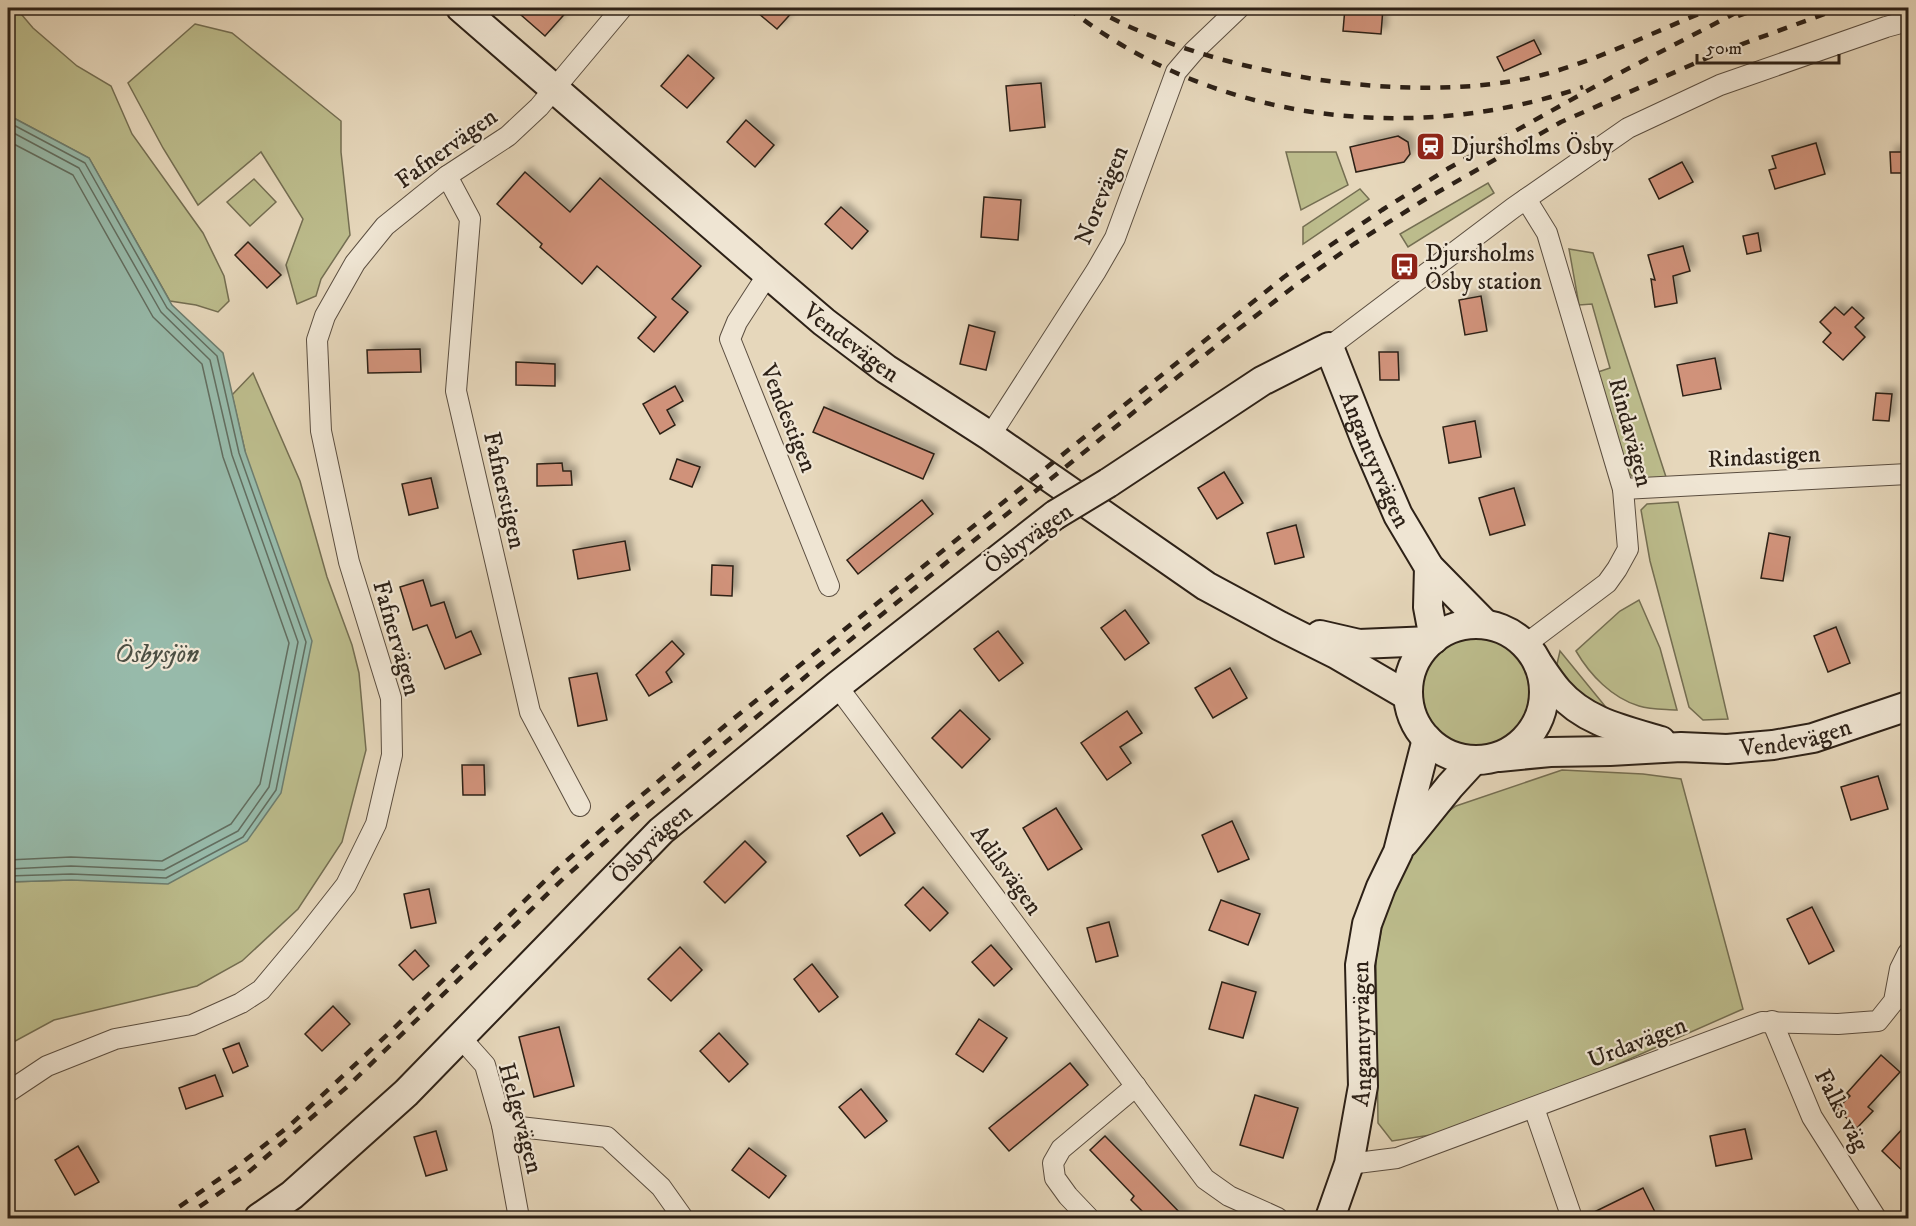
<svg xmlns="http://www.w3.org/2000/svg" width="1916" height="1226" viewBox="0 0 1916 1226" font-family="'IM FELL DW Pica',serif">
<defs>
<filter id="shadow"><feDropShadow dx="5.5" dy="-5.5" stdDeviation="3" flood-color="#0004"/></filter>
</defs>
<rect width="100%" height="100%" fill="#e6d7bb"/>
<filter id="stains"><feTurbulence type="fractalNoise" baseFrequency=".00333" numOctaves="4"/><feColorMatrix values="0 0 0 0 .2 0 0 0 0 .09 0 0 0 0 .02 0 0 0 .5 -.17"/></filter>
<radialGradient id="worn" r=".72"><stop offset=".6" stop-color="#630" stop-opacity="0"/><stop offset="1" stop-color="#630" stop-opacity=".3"/></radialGradient>
<!-- green -->
<g fill="#bcbc8c" stroke="#746e52" stroke-width="1.5">
<path d="M 8,8 L 16,8 L 33,28 L 77,66 L 111,86 L 132,134 L 203,233 L 224,276 L 229,301 L 218,312 L 196,305 L 170,301 L 89,158 L 8,115 Z"/>
<path d="M 195,24 L 232,33 L 341,121 L 341,152 L 350,235 L 321,279 L 316,296 L 297,304 L 286,265 L 303,219 L 261,152 L 198,205 L 163,148 L 128,83 Z"/>
<path d="M 1286,152 L 1336,152 L 1348,185 L 1301,210 Z"/>
<path d="M 254,179 L 276,202 L 250,226 L 227,202 Z"/>
<path d="M 1488,183 L 1494,193 L 1408,247 L 1400,234 Z"/>
<path d="M 1360,189 L 1369,199 L 1303,244 L 1303,227 Z"/>
<path d="M 1569,249 L 1593,253 L 1666,477 L 1636,481 L 1626,469 L 1595,373 L 1610,368 L 1592,304 L 1579,305 Z"/>
<path d="M 253,373 L 300,481 L 327,577 L 352,645 L 359,673 L 366,750 L 342,842 L 298,909 L 242,961 L 197,986 L 54,1020 L 8,1045 L 8,882 L 71,880 L 245,451 L 232,395 Z"/>
<path d="M 1678,502 L 1728,719 L 1703,720 L 1689,707 L 1650,561 L 1641,510 L 1647,504 Z"/>
<path d="M 1639,600 L 1660,648 L 1677,710 C 1665,709 1651,710 1639,706 C 1612,698 1590,675 1576,651 L 1620,611 Z"/>
<circle cx="1475" cy="690" r="56"/>
<path d="M 1560,651 L 1609,711 L 1567,687 L 1557,664 Z"/>
<path d="M 1562,770 L 1643,774 L 1681,779 L 1743,1009 L 1573,1084 L 1437,1134 L 1392,1141 L 1378,1123 L 1376,959 L 1388,893 L 1425,828 L 1456,806 Z"/>
</g>
<!-- water -->
<path fill="#97baaa" stroke="#6d7d6f" stroke-width="1.5" d="M 8,115 L 89,158 L 172,305 L 223,353 L 245,451 L 312,641 L 281,793 L 247,841 L 168,884 L 71,880 L 8,882 Z"/>
<g fill="none" stroke-linecap="round" stroke-linejoin="round">
<!-- shore -->
<g stroke="#626e60" stroke-width="1.5">
<path d="M 8,122 L 85,163 L 167,308 L 217,356 L 239,453 L 306,642 L 276,790 L 243,837 L 166,878 L 71,874 L 8,876"/>
<path d="M 8,130 L 79,168 L 161,312 L 210,360 L 232,455 L 298,642 L 269,787 L 238,831 L 164,870 L 71,866 L 8,869"/>
<path d="M 8,141 L 73,175 L 153,317 L 202,364 L 223,457 L 289,643 L 260,784 L 231,824 L 162,861 L 71,857 L 8,860"/>
</g>
</g>
<!-- building -->
<g fill="#d0927a" stroke="#2d2117" stroke-width="1.5" filter="url(#shadow)">
<path d="M 513,8 L 570,8 L 545,36 Z"/>
<path d="M 752,8 L 796,8 L 777,29 Z"/>
<path d="M 1345,8 L 1383,8 L 1381,34 L 1343,31 Z"/>
<path d="M 1534,40 L 1541,54 L 1504,71 L 1497,57 Z"/>
<path d="M 688,55 L 714,78 L 687,108 L 661,86 Z"/>
<path d="M 1041,83 L 1045,127 L 1010,131 L 1006,86 Z"/>
<path d="M 746,120 L 774,145 L 755,167 L 727,142 Z"/>
<path d="M 1398,136 L 1408,142 L 1410,154 L 1404,162 L 1356,172 L 1350,147 Z"/>
<path d="M 1816,143 L 1825,174 L 1775,189 L 1769,170 L 1776,168 L 1772,156 Z"/>
<path d="M 1890,152 L 1908,152 L 1908,173 L 1891,173 Z"/>
<path d="M 1682,162 L 1693,182 L 1659,199 L 1649,179 Z"/>
<path d="M 525,172 L 570,212 L 600,178 L 701,266 L 672,299 L 688,312 L 654,352 L 638,338 L 656,317 L 597,266 L 582,284 L 540,247 L 542,244 L 497,204 Z"/>
<path d="M 984,197 L 1021,200 L 1018,240 L 981,237 Z"/>
<path d="M 841,207 L 868,231 L 852,249 L 825,224 Z"/>
<path d="M 1758,233 L 1761,251 L 1747,254 L 1743,236 Z"/>
<path d="M 248,242 L 281,275 L 267,288 L 235,255 Z"/>
<path d="M 1683,246 L 1690,271 L 1673,276 L 1677,303 L 1655,307 L 1651,279 L 1655,280 L 1648,255 Z"/>
<path d="M 1481,296 L 1487,331 L 1465,335 L 1459,300 Z"/>
<path d="M 1835,307 L 1844,315 L 1852,307 L 1864,318 L 1855,327 L 1865,337 L 1843,360 L 1823,342 L 1831,333 L 1820,322 Z"/>
<path d="M 969,325 L 995,332 L 986,370 L 960,364 Z"/>
<path d="M 420,349 L 421,372 L 368,373 L 367,350 Z"/>
<path d="M 1379,352 L 1398,352 L 1399,380 L 1380,380 Z"/>
<path d="M 1715,358 L 1721,389 L 1683,396 L 1677,365 Z"/>
<path d="M 516,362 L 555,364 L 555,386 L 516,385 Z"/>
<path d="M 675,386 L 683,401 L 667,410 L 675,425 L 660,434 L 643,404 Z"/>
<path d="M 1876,393 L 1892,394 L 1889,421 L 1873,420 Z"/>
<path d="M 824,407 L 934,454 L 923,479 L 813,432 Z"/>
<path d="M 1475,421 L 1481,457 L 1449,463 L 1443,427 Z"/>
<path d="M 677,459 L 700,467 L 692,487 L 670,479 Z"/>
<path d="M 562,463 L 563,471 L 571,471 L 572,485 L 537,486 L 537,464 Z"/>
<path d="M 1224,472 L 1243,503 L 1217,519 L 1198,488 Z"/>
<path d="M 431,478 L 438,508 L 409,515 L 402,484 Z"/>
<path d="M 1514,488 L 1525,525 L 1490,535 L 1479,498 Z"/>
<path d="M 922,500 L 933,514 L 858,574 L 847,560 Z"/>
<path d="M 1296,525 L 1304,557 L 1275,564 L 1267,533 Z"/>
<path d="M 1769,533 L 1790,537 L 1783,581 L 1761,578 Z"/>
<path d="M 625,541 L 630,570 L 578,579 L 573,550 Z"/>
<path d="M 712,565 L 733,566 L 732,596 L 711,595 Z"/>
<path d="M 423,580 L 431,606 L 444,602 L 456,638 L 471,631 L 481,654 L 445,669 L 427,625 L 413,630 L 400,587 Z"/>
<path d="M 1125,610 L 1149,643 L 1125,660 L 1101,628 Z"/>
<path d="M 1836,627 L 1850,663 L 1828,672 L 1814,636 Z"/>
<path d="M 998,631 L 1023,663 L 999,681 L 974,649 Z"/>
<path d="M 672,641 L 684,654 L 666,672 L 672,682 L 649,696 L 636,675 Z"/>
<path d="M 1230,668 L 1247,698 L 1213,718 L 1195,688 Z"/>
<path d="M 597,673 L 607,720 L 578,726 L 569,678 Z"/>
<path d="M 960,710 L 990,739 L 962,768 L 932,738 Z"/>
<path d="M 1127,711 L 1142,733 L 1120,747 L 1131,763 L 1107,780 L 1081,743 Z"/>
<path d="M 462,765 L 484,765 L 485,795 L 463,795 Z"/>
<path d="M 1878,776 L 1888,809 L 1851,820 L 1841,787 Z"/>
<path d="M 1056,808 L 1082,849 L 1048,870 L 1023,828 Z"/>
<path d="M 882,813 L 895,833 L 860,856 L 847,836 Z"/>
<path d="M 1232,821 L 1249,859 L 1218,872 L 1202,835 Z"/>
<path d="M 745,841 L 766,862 L 725,903 L 704,882 Z"/>
<path d="M 923,887 L 948,913 L 930,931 L 905,905 Z"/>
<path d="M 429,889 L 436,923 L 411,928 L 404,894 Z"/>
<path d="M 1221,900 L 1260,914 L 1248,945 L 1209,930 Z"/>
<path d="M 1812,907 L 1834,951 L 1809,964 L 1787,919 Z"/>
<path d="M 1109,922 L 1118,956 L 1096,962 L 1087,928 Z"/>
<path d="M 991,945 L 1012,969 L 994,986 L 972,962 Z"/>
<path d="M 680,947 L 702,970 L 671,1001 L 648,979 Z"/>
<path d="M 415,950 L 429,966 L 413,980 L 399,965 Z"/>
<path d="M 812,964 L 838,997 L 819,1012 L 794,979 Z"/>
<path d="M 1222,982 L 1256,992 L 1243,1038 L 1209,1029 Z"/>
<path d="M 333,1006 L 350,1024 L 322,1051 L 305,1034 Z"/>
<path d="M 979,1019 L 1007,1038 L 983,1072 L 956,1054 Z"/>
<path d="M 559,1027 L 574,1086 L 534,1097 L 519,1037 Z"/>
<path d="M 719,1033 L 748,1064 L 729,1082 L 700,1051 Z"/>
<path d="M 239,1043 L 248,1066 L 233,1073 L 223,1049 Z"/>
<path d="M 1881,1055 L 1900,1072 L 1868,1107 L 1873,1111 L 1857,1128 L 1837,1109 L 1850,1096 L 1847,1093 Z"/>
<path d="M 1070,1063 L 1088,1085 L 1009,1151 L 989,1128 Z"/>
<path d="M 215,1075 L 223,1096 L 186,1109 L 179,1088 Z"/>
<path d="M 861,1089 L 887,1121 L 865,1138 L 839,1107 Z"/>
<path d="M 1255,1095 L 1298,1108 L 1283,1158 L 1240,1145 Z"/>
<path d="M 1908,1123 L 1908,1176 L 1882,1151 Z"/>
<path d="M 1745,1129 L 1752,1159 L 1716,1166 L 1710,1136 Z"/>
<path d="M 436,1131 L 447,1170 L 426,1176 L 414,1137 Z"/>
<path d="M 1105,1136 L 1155,1187 L 1185,1218 L 1149,1218 L 1131,1200 L 1134,1196 L 1090,1150 Z"/>
<path d="M 78,1146 L 99,1182 L 75,1195 L 55,1160 Z"/>
<path d="M 749,1148 L 786,1176 L 769,1198 L 732,1170 Z"/>
<path d="M 1643,1188 L 1658,1218 L 1584,1218 L 1584,1217 Z"/>
</g>
<g fill="none" stroke-linecap="round" stroke-linejoin="round">
<defs>
<g id="street">
<path d="M 447,176 L 470,219 L 456,391 L 530,712 L 580,806"/>
<path d="M 768,274 L 737,322 L 730,339 L 829,586"/>
<path d="M 1329,347 L 1513,208 L 1628,128 L 1720,85 L 1886,27 L 1908,21"/>
<path d="M 990,436 L 1096,271 L 1115,238 L 1176,72 L 1194,51 L 1239,8"/>
<path d="M 1623,489 L 1908,474"/>
<path d="M 1526,644 L 1607,583 L 1617,569 L 1628,549 L 1623,489 L 1547,233 L 1526,199"/>
<path d="M 837,686 L 1205,1179 L 1229,1196 L 1278,1218"/>
<path d="M 1772,1021 L 1812,1117 L 1876,1218"/>
<path d="M 460,1037 L 485,1065 L 502,1125 L 519,1218"/>
<path d="M 8,1092 L 47,1066 L 115,1039 L 192,1025 L 241,1003 L 261,990 L 302,941 L 346,885 L 376,824 L 392,755 L 391,698 L 349,562 L 321,431 L 317,340 L 325,316 L 355,263 L 385,226 L 447,176 L 508,136 L 539,107 L 622,8"/>
<path d="M 1534,1108 L 1572,1218"/>
<path d="M 502,1125 L 607,1137 L 661,1187 L 683,1218"/>
<path d="M 1349,1164 L 1397,1158 L 1762,1022 L 1838,1024 L 1878,1021 L 1894,1001 L 1900,969 L 1908,953"/>
<path d="M 1089,1218 L 1068,1196 L 1055,1178 L 1053,1163 L 1061,1149 L 1136,1086"/>
</g>
<g id="secondary">
<path id="s1" d="M 461,8 L 768,274 L 824,322 L 886,369 L 990,436 L 1206,586 L 1280,626 L 1336,654 L 1408,696"/>
<path id="s2" d="M 1108,483 L 1262,381 L 1329,347 L 1366,441 L 1398,515 L 1429,567 L 1484,623"/>
<path d="M 1429,567 L 1428,607 L 1434,639"/>
<circle cx="1476" cy="692" r="68"/>
<path d="M 1320,635 L 1359,644 L 1431,641"/>
<path d="M 1539,665 C 1545,674 1551,683 1558,691 C 1585,722 1624,730 1661,741"/>
<path id="s3" d="M 1499,757 L 1550,752 L 1610,751 L 1681,747 L 1727,749 L 1773,745 L 1813,738 L 1908,706"/>
<path d="M 1404,843 L 1450,786 L 1472,762"/>
<path id="s4" d="M 259,1218 L 292,1195 L 406,1093 L 661,831 L 837,686 L 1055,515"/>
<path id="s5" d="M 1330,1218 L 1349,1164 L 1363,1086 L 1360,965 L 1367,924 L 1381,887 L 1398,852 L 1427,739"/>
</g>
</defs>
<!-- street casing -->
<use href="#street" stroke="#5b4e40" stroke-width="22"/>
<!-- secondary casing -->
<use href="#secondary" stroke="#2d2117" stroke-width="32"/>
<!-- street -->
<use href="#street" stroke="#efe5d3" stroke-width="20"/>
<!-- secondary -->
<use href="#secondary" stroke="#efe5d3" stroke-width="28"/>
<!-- rail -->
<g stroke="#2d2117" stroke-width="4.5" stroke-dasharray="10 10" stroke-linecap="butt">
<path d="M 1068,8 C 1212,122 1411,146 1583,87"/>
<path d="M 1093,8 C 1207,74 1413,108 1542,75 C 1602,59 1657,30 1714,8"/>
<path d="M 1738,16 L 1760,8"/>
<path d="M 163,1218 L 235,1168 L 288,1127 L 388,1034 L 556,870 L 618,815 L 733,719 L 1284,277 L 1382,210 L 1449,168 L 1612,77 L 1745,8"/>
<path d="M 183,1218 L 244,1176 L 347,1087 L 565,877 L 627,823 L 860,632 L 1210,351 L 1292,288 L 1354,244 L 1424,200 L 1561,122 L 1723,51 L 1841,8"/>
</g>
<defs>
<path id="secondary-bridge" d="M 1055,515 L 1108,483"/>
</defs>
<!-- secondary-bridge casing -->
<use href="#secondary-bridge" stroke="#2d2117" stroke-width="32" stroke-linecap="butt"/>
<!-- secondary-bridge -->
<use href="#secondary-bridge" stroke="#efe5d3" stroke-width="28"/>
</g>
<!-- icons -->
<defs>
<symbol id="station-square" viewBox="-11 -11 22 22"><rect x="-9" y="-9" width="18" height="18" rx="4" fill="#8f2418" stroke="#efe5d3"/><path d="M-3-6H3Q5-6 5-4V2Q5 4 3 4L4.5 6H3L1.5 4h-3L-3 6H-4.5L-3 4Q-5 4-5 2V-4Q-5-6-3-6ZM-3.5-4v3h7v-3ZM-3.5 1v1.5H-2V1ZM2 1v1.5H3.5V1Z" fill="#fff"/></symbol>
<symbol id="bus-square" viewBox="-11 -11 22 22"><rect x="-9" y="-9" width="18" height="18" rx="4" fill="#8f2418" stroke="#efe5d3"/><path d="M-5-6H5V4H4V6H2V4H-2V6H-4V4H-5ZM-3.5-4V0h7V-4ZM-3.5 1.2v1.5H-2V1.2ZM2 1.2v1.5H3.5V1.2Z" fill="#fff"/></symbol>
</defs>
<g fill-rule="evenodd">
<use href="#station-square" x="1414" y="130" width="33" height="33"/>
<use href="#bus-square" x="1388" y="250" width="33" height="33"/>
</g>
<g text-anchor="middle" stroke-width="4.5" stroke-linejoin="round" paint-order="stroke">
<!-- poi labels -->
<g font-size="24" fill="#2d2117" stroke="#efe5d3" text-anchor="start">
<text x="1451" y="154">Djursholms Ösby</text>
<text x="1425" y="261">Djursholms<tspan x="1425" dy="28">Ösby station</tspan></text>
</g>
<!-- street labels -->
<g font-size="24" fill="#2d2117" stroke="#efe5d3">
<text transform="translate(446 148) rotate(-36)" y="8">Fafnervägen</text>
<text transform="translate(1101 195) rotate(-68)" y="8">Norevägen</text>
<text dy="8" stroke="none"><textPath href="#s1" startOffset="514">Vendevägen</textPath></text>
<text transform="translate(789 418) rotate(68)" y="8">Vendestigen</text>
<text transform="translate(1631 432) rotate(75)" y="8">Rindavägen</text>
<text transform="translate(1764 456) rotate(-3)" y="8">Rindastigen</text>
<text dy="8" stroke="none"><textPath href="#s2" startOffset="381">Angantyrvägen</textPath></text>
<text transform="translate(505 490) rotate(77)" y="8">Fafnerstigen</text>
<text transform="translate(1028 538) rotate(-36)" y="8">Ösbyvägen</text>
<text transform="translate(397 638) rotate(74)" y="8">Fafnervägen</text>
<text dy="8" stroke="none"><textPath href="#s3" startOffset="298">Vendevägen</textPath></text>
<text dy="8" stroke="none"><textPath href="#s4" startOffset="543">Ösbyvägen</textPath></text>
<text transform="translate(1007 870) rotate(54)" y="8">Adilsvägen</text>
<text dy="8" stroke="none"><textPath href="#s5" startOffset="189">Angantyrvägen</textPath></text>
<text transform="translate(1637 1042) rotate(-21)" y="8">Urdavägen</text>
<text transform="translate(1842 1110) rotate(62)" y="8">Falks väg</text>
<text transform="translate(521 1118) rotate(75)" y="8">Helgevägen</text>
</g>
<!-- water labels -->
<g font-size="26" font-style="italic" fill="#4d4f43" stroke="#efe5d3">
<text x="157" y="662">Ösbysjön</text>
</g>
</g>
<!-- margin -->
<rect width="1916" height="1226" fill="none" stroke="#e6d7bb" stroke-width="30"/>
<rect x="9" y="9" width="1898" height="1208" fill="none" stroke="#2d2117" stroke-width="3"/>
<rect x="15" y="15" width="1886" height="1196" fill="none" stroke="#2d2117" stroke-width="1.5"/>
<!-- scale -->
<path d="M1697 54v9h142v-9" fill="none" stroke="#2d2117" stroke-width="3"/>
<text x="1706" y="54" font-size="18" fill="#2d2117" stroke="#efe5d3" stroke-width="4.5" paint-order="stroke">50 m</text>
<rect width="100%" height="100%" filter="url(#stains)"/>
<rect width="100%" height="100%" fill="url(#worn)"/>
</svg>
